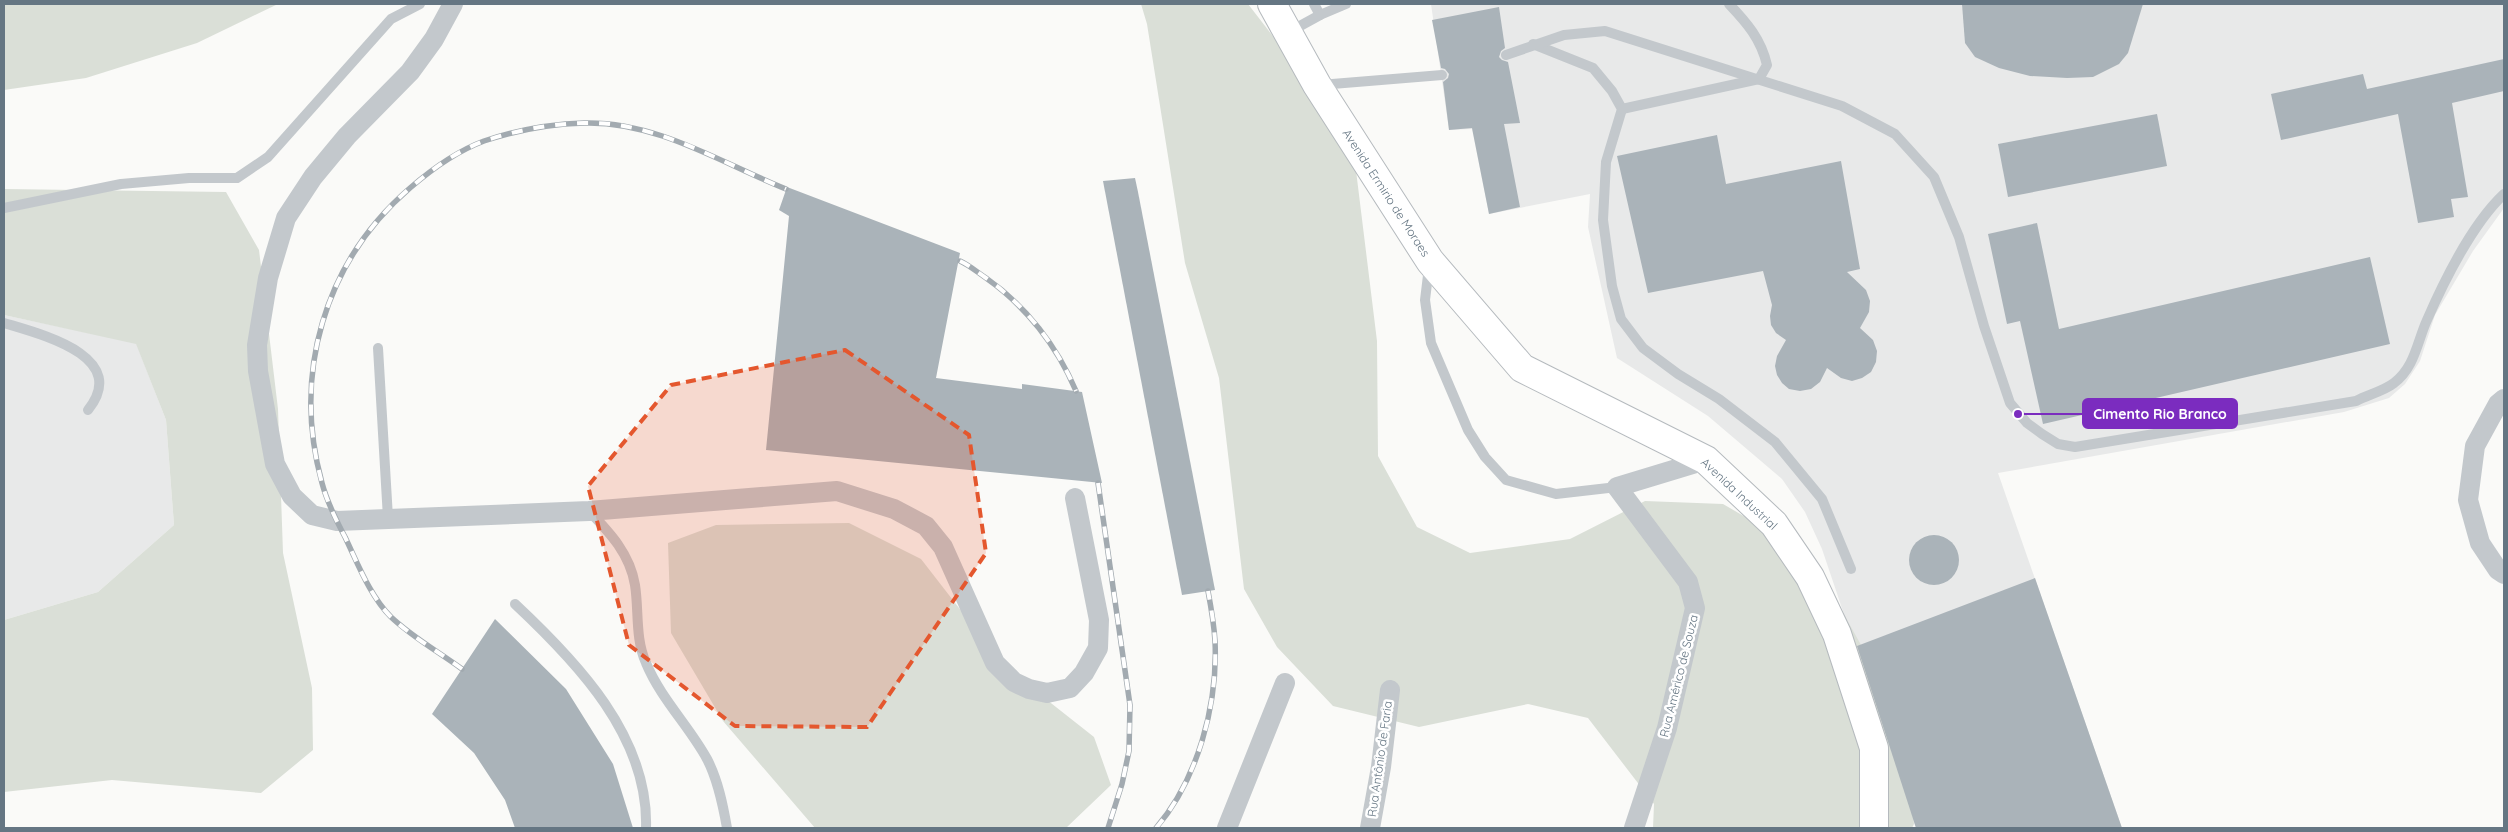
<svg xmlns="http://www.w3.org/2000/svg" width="2508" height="832" viewBox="0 0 2508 832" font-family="Quicksand,sans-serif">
<rect width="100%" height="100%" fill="#fafaf8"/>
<!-- built -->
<g fill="#e8e9e9">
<path d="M 1431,4 L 2504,4 L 2504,208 L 2473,251 L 2435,315 L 2420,361 L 2405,384 L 2389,398 L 2344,412 L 1998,473 L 2122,828 L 1916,828 L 1822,549 L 1805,512 L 1782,479 L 1708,416 L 1617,358 L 1588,227 L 1590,194 L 1489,214 L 1472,129 L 1449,130 Z"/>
<path d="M 4,315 L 136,343 L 166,420 L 174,525 L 98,592 L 4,620 Z"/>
</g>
<!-- green -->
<g fill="#dadfd7">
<path d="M 4,4 L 278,4 L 197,43 L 86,78 L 4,90 Z"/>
<path d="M 1141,4 L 1248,4 L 1352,138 L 1377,341 L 1378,456 L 1417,527 L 1470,553 L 1570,539 L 1645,501 L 1723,504 L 1778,536 L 1837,602 L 1908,729 L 1914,824 L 1912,828 L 1653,828 L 1654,804 L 1588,718 L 1528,704 L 1419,727 L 1333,706 L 1277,647 L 1244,589 L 1219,378 L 1185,263 L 1147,24 Z"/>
<path d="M 4,189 L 226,192 L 259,250 L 278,409 L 283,553 L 312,688 L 313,750 L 261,793 L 112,780 L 4,792 L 4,620 L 98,592 L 174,525 L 166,420 L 136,344 L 4,315 Z"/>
<path d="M 849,523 L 921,559 L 1004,666 L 1094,737 L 1111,785 L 1066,828 L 815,828 L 723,721 L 671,633 L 668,543 L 716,525 Z"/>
</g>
<!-- building -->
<g fill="#aab3b9">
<path d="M 1962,4 L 2143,4 L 2128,53 L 2119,64 L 2093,77 L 2067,78 L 2030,76 L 1999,68 L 1975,57 L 1965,43 Z"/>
<path d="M 1499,7 L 1505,48 L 1501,51 L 1499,57 L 1502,60 L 1508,62 L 1520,123 L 1504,124 L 1520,207 L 1489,214 L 1472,128 L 1449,130 L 1443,82 L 1448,78 L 1449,74 L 1445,69 L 1441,68 L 1432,20 Z"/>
<path d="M 2504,59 L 2504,91 L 2452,103 L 2468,197 L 2451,199 L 2454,217 L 2418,223 L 2398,114 L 2281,140 L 2271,94 L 2363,74 L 2367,89 Z"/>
<path d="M 2157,114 L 2167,166 L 2008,197 L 1998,144 Z"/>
<path d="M 1717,135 L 1726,184 L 1841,161 L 1860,269 L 1847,272 L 1866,290 L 1870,301 L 1869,312 L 1860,328 L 1873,340 L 1877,351 L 1876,362 L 1871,372 L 1862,378 L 1852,381 L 1841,378 L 1827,368 L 1820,382 L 1811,389 L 1800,391 L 1789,389 L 1782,383 L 1777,375 L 1775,366 L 1777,356 L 1786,340 L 1776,333 L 1771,325 L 1770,316 L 1772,305 L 1763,271 L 1648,293 L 1617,156 Z"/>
<path d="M 1135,178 L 1138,192 L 1215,590 L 1182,595 L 1103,181 Z"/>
<path d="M 787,187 L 960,253 L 936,378 L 1022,389 L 1022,384 L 1082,392 L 1102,483 L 766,450 L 789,216 L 779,210 Z"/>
<path d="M 2037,223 L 2059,329 L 2370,257 L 2390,344 L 2043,424 L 2020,321 L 2007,324 L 1988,234 Z"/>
<circle cx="1934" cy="560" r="25"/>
<path d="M 2035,578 L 2122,828 L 1916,828 L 1857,646 Z"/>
<path d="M 495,619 L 566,689 L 613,764 L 633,828 L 515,828 L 505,800 L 474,753 L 432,714 Z"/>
</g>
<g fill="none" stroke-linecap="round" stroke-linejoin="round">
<defs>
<path id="primary" d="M 1272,4 L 1317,85 L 1430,261 L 1522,368 L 1706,460 L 1774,524 L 1810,577 L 1837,634 L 1874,748 L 1874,828"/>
</defs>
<!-- primary casing -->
<use href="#primary" stroke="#b5babe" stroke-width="30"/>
<!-- lane -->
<g stroke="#c3c8cc" stroke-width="10">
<path d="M 1314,4 L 1320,15"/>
<path d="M 1289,32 L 1320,15 L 1346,4"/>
<path d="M 1533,44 L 1593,68 L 1612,91 L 1622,109 L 1606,162 L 1603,220 L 1612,286 L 1621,319 L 1643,348 L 1678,374 L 1719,399 L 1775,442 L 1822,499 L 1851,569"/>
<path d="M 1506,55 L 1564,35 L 1605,31 L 1842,106 L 1895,134 L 1934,177 L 1959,237 L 1984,326 L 2010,403 L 2027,423 L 2042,434 L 2058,444 L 2075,447 L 2356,401 C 2367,395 2384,391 2394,383 C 2415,367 2417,342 2427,320 C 2444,281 2473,223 2504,194"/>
<path d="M 1320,85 L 1442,75"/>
<path d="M 1622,109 L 1759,79 L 1767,65 C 1761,39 1747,23 1729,4"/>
<path d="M 4,208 L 121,184 L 189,178 L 237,178 L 268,157 L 391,19 L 420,4"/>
<path d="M 1429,267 L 1425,300 L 1431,343 L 1468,430 L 1485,457 L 1506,480 L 1556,494 L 1617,487"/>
<path d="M 4,323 C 40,334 131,356 88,410"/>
<path d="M 378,348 L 388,518"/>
<path d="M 590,512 C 610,533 630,554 635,585 C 639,610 635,639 646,663 C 661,699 689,726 707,759 C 718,780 723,805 727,828"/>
<path d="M 515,604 C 577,662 649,737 646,828"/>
</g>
<!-- street -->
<g stroke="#c3c8cc" stroke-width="20">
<path d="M 453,4 L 434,39 L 410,72 L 347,136 L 313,177 L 286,218 L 268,278 L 257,345 L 258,371 L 275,464 L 292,496 L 312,515 L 337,521 L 589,511 L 837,491 L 894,509 L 926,526 L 943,547 L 995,663 L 1014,682 L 1029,689 L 1047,693 L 1070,688 L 1084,673 L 1098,648 L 1099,620 L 1075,498"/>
<path d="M 2504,399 L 2498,404 L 2475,446 L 2468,500 L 2480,543 L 2498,570 L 2504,574"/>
<path d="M 1227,828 L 1285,683"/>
<path d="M 1370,828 L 1381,767 L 1390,690"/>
<path d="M 1634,828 L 1667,728 L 1695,608 L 1688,582 L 1617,487 L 1706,460"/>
</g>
<!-- primary -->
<use href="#primary" stroke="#fff" stroke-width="28"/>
<defs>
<g id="rail">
<path d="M 960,261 C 969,265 977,272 986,278 C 1026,306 1057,346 1076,391"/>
<path d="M 1098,483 L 1130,705 L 1129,751 L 1122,784 L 1108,828"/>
<path d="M 462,669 C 439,652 412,637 391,617 C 370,596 358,564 345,537 C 336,520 327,502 322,483 C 292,374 324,262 410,188 C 432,169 457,151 484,141 C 517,130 550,124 584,123 C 657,121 721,163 786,189"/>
<path d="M 1156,828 C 1198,779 1218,704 1215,641 C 1214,624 1211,607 1208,591"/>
</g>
</defs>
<!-- rail casing -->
<use href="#rail" stroke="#a2aab0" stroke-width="5.5"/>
<!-- rail -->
<use href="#rail" stroke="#fff" stroke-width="4" stroke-dasharray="11" stroke-linecap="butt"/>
</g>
<!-- marked area -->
<path fill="#e4572e" fill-opacity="0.2" stroke="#e4572e" stroke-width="4" stroke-dasharray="10 6" stroke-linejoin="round" d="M 845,350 L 969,435 L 986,553 L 867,727 L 735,726 L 629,645 L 588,486 L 671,385 Z"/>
<g text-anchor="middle" stroke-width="5" stroke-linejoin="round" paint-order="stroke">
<!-- street labels -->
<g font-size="12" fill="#657683" stroke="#fff">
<text transform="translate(1386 193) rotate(57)" y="4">Avenida Ermirio de Moraes</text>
<text transform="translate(1739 494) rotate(43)" y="4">Avenida Industrial</text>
<text transform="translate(1679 676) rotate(-76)" y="4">Rua Américo de Souza</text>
<text transform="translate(1380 759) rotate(-82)" y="4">Rua Antônio de Faria</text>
</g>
</g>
<!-- callouts -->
<path fill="none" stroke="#7b2cbf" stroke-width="2" d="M2018 414L2083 414"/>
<circle fill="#7b2cbf" stroke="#fff" stroke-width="2" cx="2018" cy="414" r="5"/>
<rect fill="#7b2cbf" stroke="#7b2cbf" stroke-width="2" x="2083" y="399" width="154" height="29" rx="5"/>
<g font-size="14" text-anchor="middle" font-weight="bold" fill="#fff">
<text x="2160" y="419">Cimento Rio Branco</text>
</g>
<!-- border -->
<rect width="2508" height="832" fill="none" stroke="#657683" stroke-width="10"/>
</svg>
